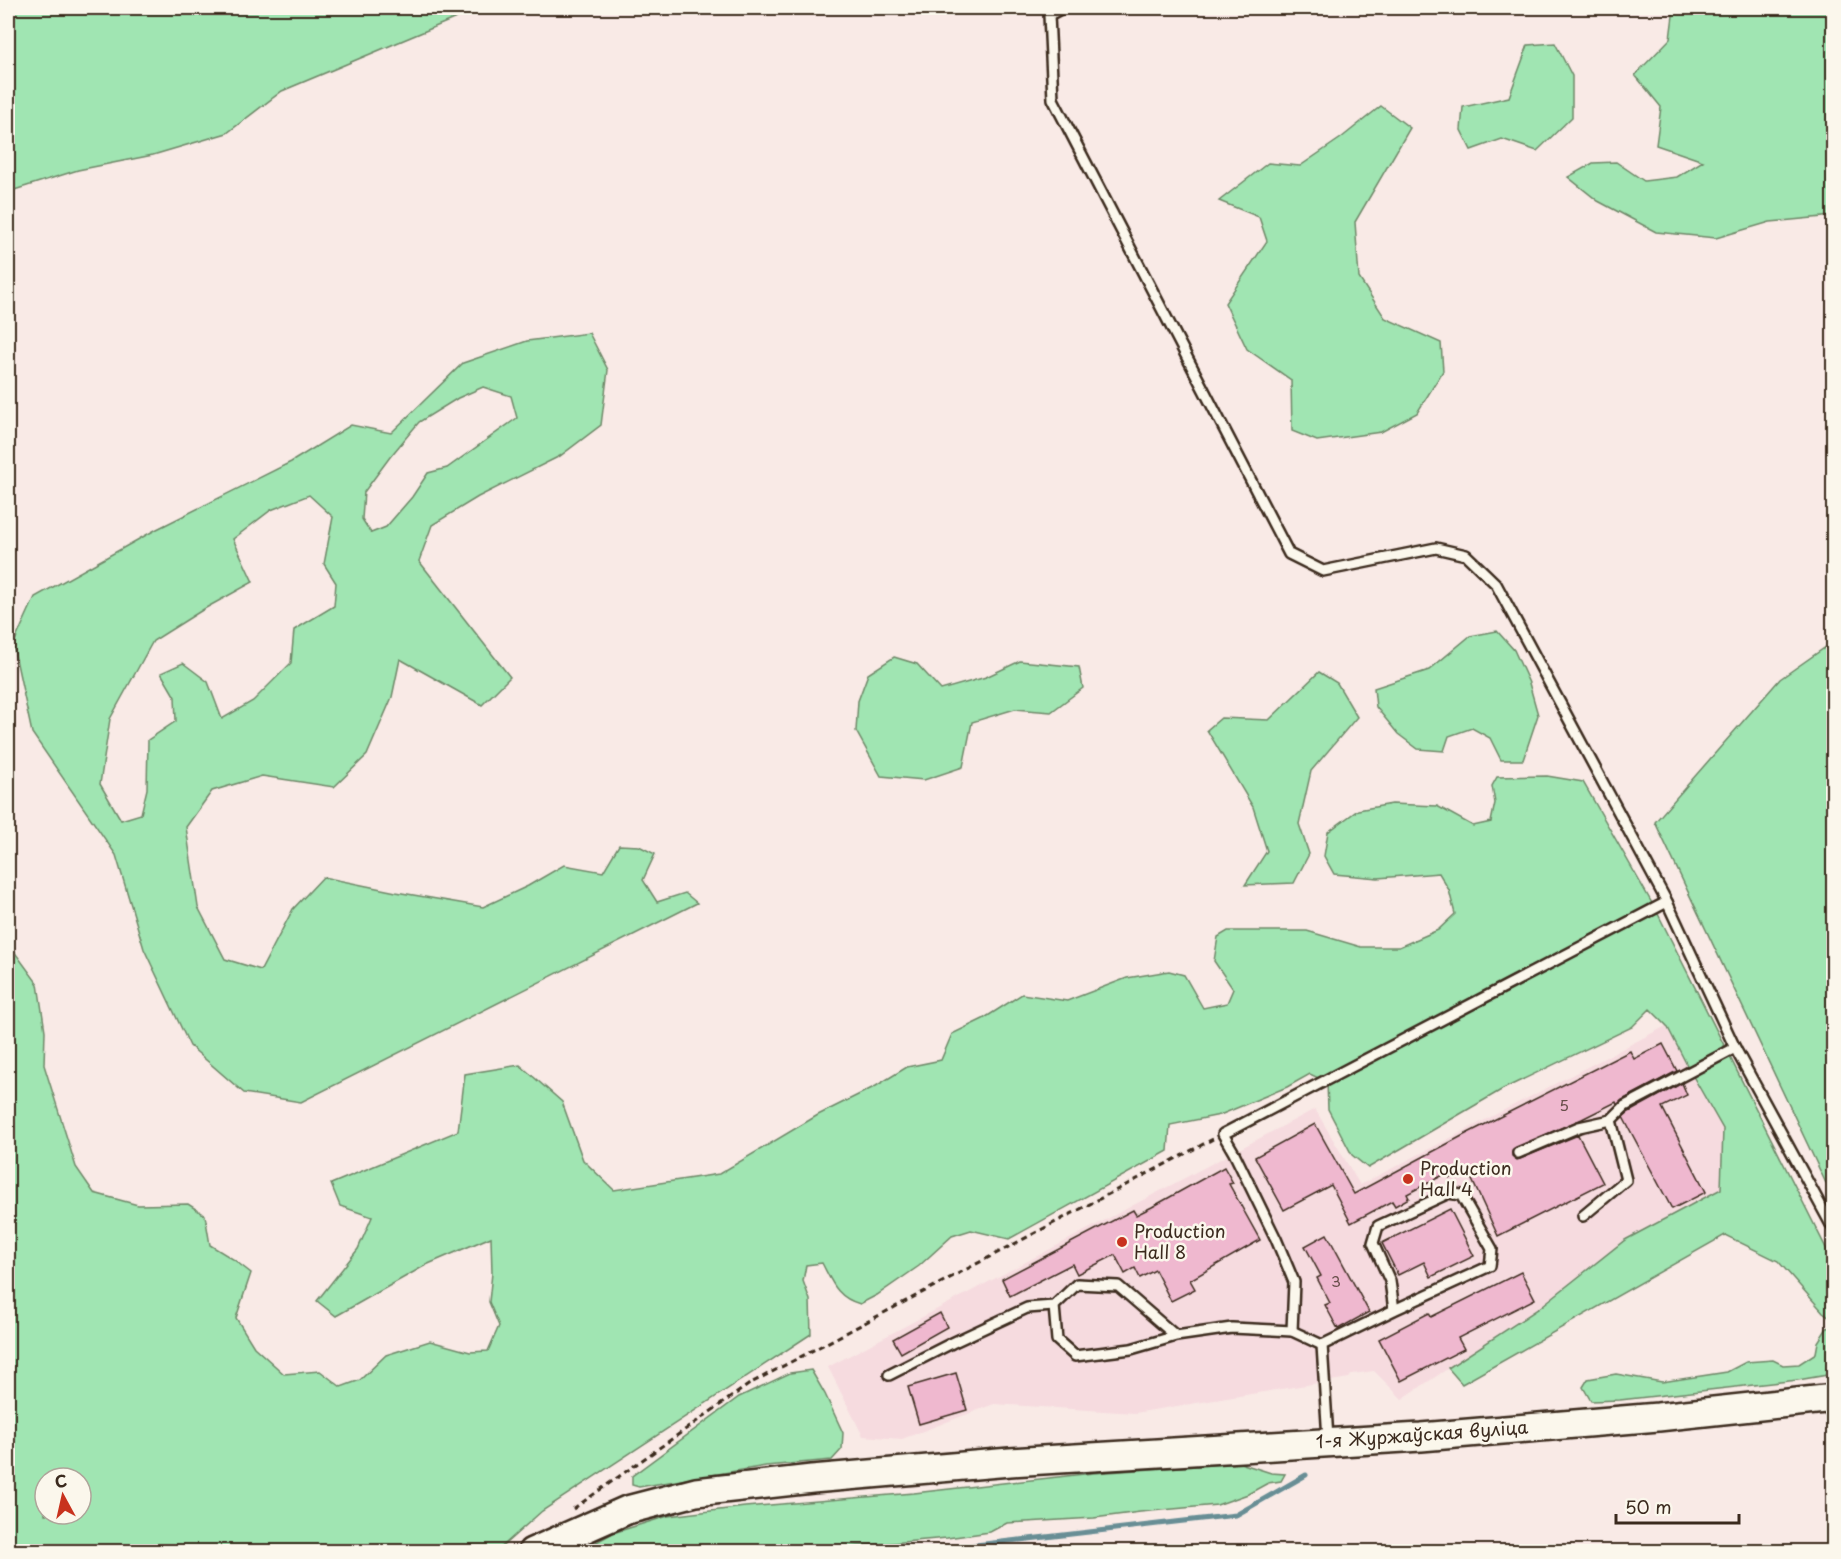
<svg xmlns="http://www.w3.org/2000/svg" width="1841" height="1559" viewBox="0 0 1841 1559" font-family="'Playpen Sans',sans-serif">
<rect width="100%" height="100%" fill="#f9eae6"/>
<filter id="ink" filterUnits="userSpaceOnUse"><feTurbulence type="fractalNoise" baseFrequency=".0167" numOctaves="2"/><feDisplacementMap in="SourceGraphic" scale="12" xChannelSelector="R" yChannelSelector="G"/><feConvolveMatrix kernelMatrix="1 2 1 2 8 2 1 2 1" color-interpolation-filters="sRGB"/></filter>
<g filter="url(#ink)">
<!-- built -->
<path fill="#f6dbdf" d="M 1666,1026 L 1690,1071 L 1723,1129 L 1721,1189 L 1625,1240 L 1538,1309 L 1402,1399 L 1374,1371 L 1352,1374 L 1349,1378 L 1135,1413 L 994,1404 L 902,1439 L 863,1436 L 828,1367 L 1315,1109 L 1360,1185 Z"/>
<!-- green -->
<g fill="#a0e5b2" stroke="#6e8868" stroke-width="1.5" fill-rule="evenodd">
<path d="M 8,8 L 480,8 L 282,91 L 227,133 L 153,155 L 78,170 L 8,192 Z"/>
<path d="M 1674,8 L 1833,8 L 1833,216 L 1770,222 L 1716,238 L 1656,232 L 1598,201 L 1568,177 L 1593,163 L 1616,162 L 1644,181 L 1677,177 L 1703,161 L 1656,145 L 1661,107 L 1635,75 L 1670,39 Z"/>
<path d="M 1555,43 L 1572,76 L 1572,117 L 1537,151 L 1502,139 L 1471,150 L 1461,130 L 1463,107 L 1509,97 L 1528,45 Z"/>
<path d="M 1381,106 L 1410,128 L 1355,222 L 1359,278 L 1385,318 L 1441,343 L 1443,371 L 1417,413 L 1381,432 L 1317,441 L 1292,431 L 1291,380 L 1247,349 L 1225,303 L 1267,241 L 1259,217 L 1219,201 L 1268,163 L 1300,166 L 1341,138 Z"/>
<path d="M 589,333 L 608,370 L 601,425 L 560,456 L 478,497 L 432,525 L 419,561 L 510,677 L 482,705 L 400,659 L 392,697 L 367,755 L 334,787 L 262,776 L 212,791 L 186,827 L 198,907 L 225,959 L 261,970 L 293,909 L 323,877 L 396,892 L 483,907 L 528,886 L 564,865 L 603,872 L 619,845 L 639,846 L 655,854 L 643,880 L 657,902 L 685,893 L 697,903 L 301,1102 L 244,1093 L 190,1046 L 144,949 L 116,855 L 32,733 L 13,645 L 35,597 L 157,529 L 291,462 L 351,425 L 391,433 L 463,363 L 527,341 ZM 483,387 L 511,396 L 517,418 L 447,468 L 428,473 L 412,497 L 386,527 L 371,533 L 362,519 L 364,492 L 390,457 L 419,422 L 458,398 ZM 309,495 L 333,517 L 324,564 L 336,583 L 334,606 L 294,630 L 291,663 L 253,701 L 222,719 L 208,682 L 183,663 L 161,673 L 175,697 L 176,721 L 148,740 L 147,789 L 141,814 L 121,820 L 100,784 L 110,719 L 153,641 L 204,609 L 253,582 L 233,539 L 271,510 Z"/>
<path d="M 1497,631 L 1514,650 L 1529,683 L 1538,715 L 1523,760 L 1501,760 L 1490,738 L 1472,728 L 1449,736 L 1444,751 L 1418,749 L 1398,734 L 1376,707 L 1374,688 L 1429,670 L 1470,636 Z"/>
<path d="M 1833,642 L 1833,1198 L 1655,822 L 1780,679 Z"/>
<path d="M 894,657 L 917,664 L 941,690 L 986,677 L 1020,661 L 1079,667 L 1083,688 L 1051,712 L 1015,709 L 972,722 L 963,767 L 924,780 L 881,776 L 856,731 L 858,701 L 868,674 Z"/>
<path d="M 1319,672 L 1337,683 L 1357,717 L 1311,771 L 1299,824 L 1309,854 L 1294,883 L 1245,885 L 1267,851 L 1253,807 L 1207,730 L 1221,718 L 1269,720 Z"/>
<path d="M 1547,776 L 1583,782 L 1657,912 L 1833,1262 L 1833,1319 L 1823,1312 L 1778,1261 L 1725,1235 L 1462,1384 L 1448,1368 L 1538,1309 L 1625,1240 L 1721,1189 L 1723,1129 L 1690,1071 L 1667,1026 L 1650,1009 L 1632,1027 L 1503,1089 L 1368,1168 L 1352,1155 L 1328,1109 L 1327,1082 L 1310,1074 L 1287,1087 L 1220,1115 L 1170,1125 L 1168,1151 L 1009,1239 L 971,1230 L 952,1236 L 919,1266 L 877,1295 L 860,1304 C 837,1298 832,1282 822,1263 L 806,1265 L 803,1281 L 810,1300 L 811,1334 L 542,1511 L 497,1551 L 8,1551 L 8,943 L 38,984 L 45,1031 L 44,1065 L 76,1167 L 94,1193 L 138,1205 L 188,1204 L 205,1215 L 210,1245 L 233,1259 L 251,1273 L 236,1318 L 254,1347 L 284,1374 L 320,1371 L 341,1387 L 360,1380 L 386,1355 L 430,1341 L 470,1352 L 488,1351 L 499,1326 L 489,1302 L 492,1273 L 491,1237 L 426,1265 L 336,1316 L 317,1301 L 358,1249 L 372,1217 L 340,1206 L 331,1184 L 458,1131 L 465,1074 L 520,1065 L 562,1102 L 583,1160 L 614,1190 L 719,1174 L 818,1115 L 876,1086 L 907,1067 L 941,1060 L 952,1034 L 983,1019 L 1022,994 L 1067,1001 L 1127,978 L 1169,971 L 1184,975 L 1203,1008 L 1227,1003 L 1233,989 L 1214,961 L 1218,937 L 1228,931 L 1307,931 L 1361,947 L 1399,947 L 1438,930 L 1455,914 L 1449,890 L 1439,873 L 1378,878 L 1334,874 L 1324,856 L 1328,832 L 1358,810 L 1392,804 L 1437,806 L 1473,826 L 1491,822 L 1495,803 L 1492,786 L 1497,777 ZM 45,1478 L 81,1478 L 81,1514 L 45,1514 Z"/>
<path d="M 1833,1327 L 1833,1374 L 1798,1380 L 1620,1400 L 1591,1401 L 1583,1387 L 1588,1379 L 1616,1374 L 1662,1382 L 1727,1372 L 1746,1362 L 1773,1360 L 1783,1365 L 1799,1364 L 1816,1353 L 1818,1342 L 1827,1328 Z"/>
<path d="M 811,1370 L 825,1394 L 843,1433 L 842,1449 L 832,1460 L 766,1466 L 639,1487 L 632,1485 L 632,1476 L 739,1397 L 790,1373 Z"/>
<path d="M 1240,1463 L 1271,1473 L 1285,1474 L 1281,1481 L 1268,1483 L 1248,1494 L 1217,1505 L 1140,1512 L 1094,1518 L 1007,1523 L 990,1532 L 947,1538 L 794,1552 L 580,1551 L 613,1533 L 668,1516 L 745,1507 L 914,1493 L 1093,1473 Z"/>
</g>
<g fill="none" stroke-linecap="round" stroke-linejoin="round">
<!-- stream -->
<path stroke="#678e95" stroke-width="5" d="M 915,1552 L 1236,1515 L 1306,1475"/>
</g>
<!-- building -->
<g fill="#efb8cf" stroke="#3b2a1e" stroke-width="1.5">
<path d="M 1663,1044 L 1677,1071 L 1622,1100 L 1617,1105 L 1616,1102 L 1582,1119 L 1513,1149 L 1512,1156 L 1517,1160 L 1520,1159 L 1578,1135 L 1603,1183 L 1498,1236 L 1467,1169 L 1450,1178 L 1447,1173 L 1407,1194 L 1409,1198 L 1395,1206 L 1392,1201 L 1351,1223 L 1331,1185 L 1284,1210 L 1255,1157 L 1315,1124 L 1354,1194 L 1462,1136 L 1630,1051 L 1634,1059 Z"/>
<path d="M 1682,1083 L 1687,1095 L 1662,1107 L 1706,1192 L 1672,1209 L 1623,1117 L 1629,1112 Z"/>
<path d="M 1224,1167 L 1233,1183 L 1229,1184 L 1260,1240 L 1190,1280 L 1195,1289 L 1171,1301 L 1155,1270 L 1140,1278 L 1135,1268 L 1125,1274 L 1115,1255 L 1077,1274 L 1072,1264 L 1010,1296 L 1002,1279 L 1133,1210 L 1136,1215 L 1152,1207 Z"/>
<path d="M 1450,1209 L 1474,1256 L 1431,1277 L 1424,1262 L 1398,1275 L 1382,1243 Z"/>
<path d="M 1327,1234 L 1369,1312 L 1338,1329 L 1325,1305 L 1330,1303 L 1317,1278 L 1321,1276 L 1305,1246 Z"/>
<path d="M 1521,1272 L 1535,1299 L 1458,1338 L 1464,1349 L 1401,1381 L 1379,1339 L 1429,1313 L 1431,1317 Z"/>
<path d="M 940,1313 L 947,1327 L 901,1353 L 893,1339 Z"/>
<path d="M 956,1373 L 967,1410 L 919,1424 L 908,1387 Z"/>
</g>
<g fill="none" stroke-linecap="round" stroke-linejoin="round">
<defs>
<g id="lane">
<path d="M 1062,8 L 1049,15 L 1053,99 L 1289,554 L 1323,571 L 1436,548 L 1466,555 L 1496,584 L 1667,902 L 1735,1048 L 1834,1230"/>
<path d="M 1518,1153 L 1579,1127 L 1611,1120 L 1625,1106 L 1735,1048"/>
<path d="M 1583,1216 L 1626,1180 L 1611,1120"/>
<path d="M 1292,1331 L 1294,1282 L 1276,1239 L 1234,1153 L 1223,1134 L 1667,902"/>
<path d="M 1176,1336 L 1118,1286 L 1077,1284 L 1054,1306 L 1057,1340 L 1075,1356 L 1131,1349 L 1176,1336 L 1232,1328 L 1292,1331 L 1322,1345"/>
<path d="M 889,1375 L 952,1343 L 1027,1308 L 1054,1306"/>
<path d="M 1328,1439 L 1322,1345 L 1394,1310 L 1490,1266 L 1492,1249 L 1461,1195 L 1449,1193 L 1378,1226 L 1373,1243 L 1390,1281 L 1394,1310"/>
</g>
<path id="secondary" d="M 532,1552 L 627,1510 L 696,1492 L 812,1479 L 1010,1462 L 1421,1437 L 1658,1417 L 1834,1398"/>
</defs>
<!-- lane casing -->
<use href="#lane" stroke="#3b2a1e" stroke-width="14"/>
<!-- secondary casing -->
<use href="#secondary" stroke="#3b2a1e" stroke-width="32"/>
<!-- path -->
<path stroke="#3b2a1e" stroke-width="3" stroke-dasharray="6 4.5" stroke-linecap="butt" d="M 573,1509 L 751,1383 L 1213,1139"/>
<!-- lane -->
<use href="#lane" stroke="#fbf7ec" stroke-width="9"/>
<!-- secondary -->
<use href="#secondary" stroke="#fbf7ec" stroke-width="27"/>
</g>
</g>
<!-- markers -->
<g fill="#c8321e" stroke="#fbf7ec" stroke-width="2">
<circle cx="1408" cy="1179" r="6"/>
<circle cx="1122" cy="1242" r="6"/>
</g>
<g text-anchor="middle" stroke-width="5" stroke-linejoin="round" paint-order="stroke">
<!-- number labels -->
<g font-size="15" fill="#684e4a">
<text x="1564" y="1111">5</text>
<text x="1336" y="1287">3</text>
</g>
<!-- poi labels -->
<g font-size="18" fill="#3b2a1e" stroke="#fbf7ec" text-anchor="start">
<text x="1420" y="1175">Production<tspan x="1420" dy="21">Hall 4</tspan></text>
<text x="1134" y="1238">Production<tspan x="1134" dy="21">Hall 8</tspan></text>
</g>
<!-- street labels -->
<g font-size="18" fill="#3b2a1e" stroke="#fbf7ec">
<text transform="translate(1422 1435) rotate(-4)" y="6">1-я Журжаўская вуліца</text>
</g>
</g>
<!-- margin -->
<rect width="1841" height="1559" fill="none" stroke="#fbf7ec" stroke-width="30"/>
<rect x="15" y="15" width="1811" height="1529" fill="none" stroke="#3b2a1e" stroke-width="2" filter="url(#ink)"/>
<!-- north arrow -->
<g transform="translate(63 1496) rotate(352)"><circle r="28" fill="#fbf7ec" stroke="#aea59a" stroke-width="1.5"/>
<path d="M0-4.5L10 22L0 15L-10 22Z" fill="#c8321e"/>
<text y="-9" font-size="16" font-weight="bold" text-anchor="middle" fill="#3b2a1e">С</text>
</g>
<!-- scale -->
<path d="M1616 1514v9h123v-9" fill="none" stroke="#3b2a1e" stroke-width="3"/>
<text x="1625" y="1514" font-size="18" fill="#3b2a1e" stroke="#fbf7ec" stroke-width="4.5" paint-order="stroke">50 m</text>
</svg>
